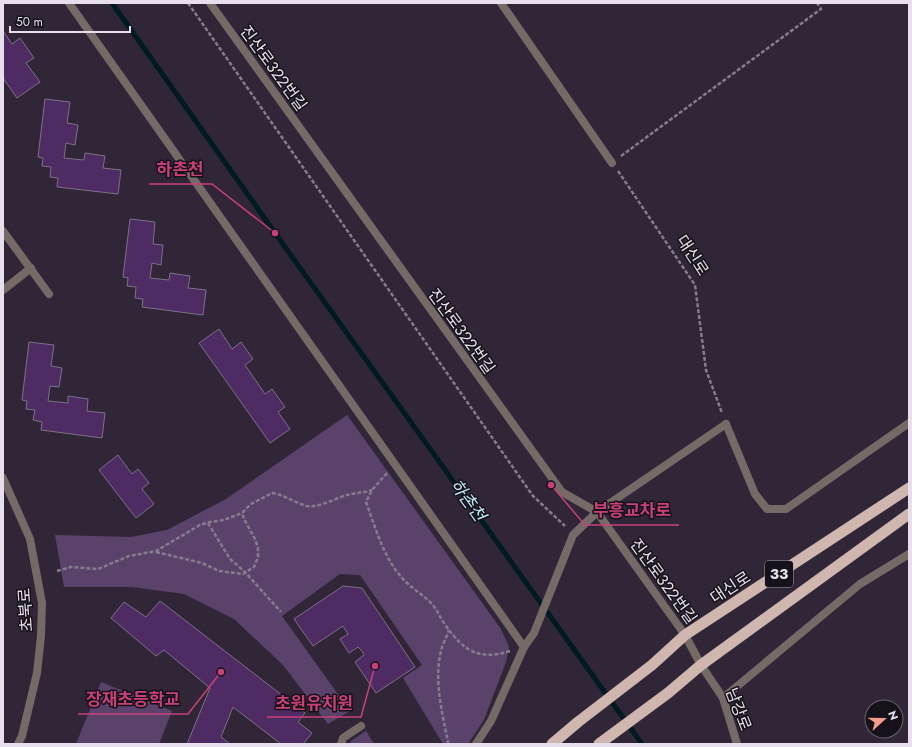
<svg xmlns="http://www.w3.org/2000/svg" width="912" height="747" viewBox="0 0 912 747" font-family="Jost,'Noto Sans KR',sans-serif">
<rect width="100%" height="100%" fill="#312638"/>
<!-- green -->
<g fill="#5b426b">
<path d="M 347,415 L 501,629 L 509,647 L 506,662 L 484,720 L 468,744 L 443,744 L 403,678 L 422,665 L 360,575 L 340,574 L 282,616 L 350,711 L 328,724 L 283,665 L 234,619 L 184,594 L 132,587 L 64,587 L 55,535 L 131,537 L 167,530 L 226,499 Z"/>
<path d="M 101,682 L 172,711 L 159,744 L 76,744 Z"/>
<path d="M 366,731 L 374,744 L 350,744 L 351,741 Z"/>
</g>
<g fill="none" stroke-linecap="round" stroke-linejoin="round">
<!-- stream -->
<path stroke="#001a24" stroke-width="5" d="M 112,3 L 275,233 L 642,744"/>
</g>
<!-- building -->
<g fill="#4e2b63" stroke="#7d7186">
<path d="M 3,31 L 12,44 L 20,38 L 34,58 L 26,63 L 40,82 L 17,98 L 3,78 Z"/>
<path d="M 45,99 L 70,102 L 67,123 L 78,125 L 75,145 L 66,143 L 64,158 L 84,160 L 85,153 L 105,156 L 103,168 L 121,170 L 118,194 L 57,187 L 58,178 L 50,177 L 51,167 L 42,166 L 43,158 L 38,157 Z"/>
<path d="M 130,219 L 155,222 L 153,244 L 163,245 L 161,265 L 152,263 L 150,278 L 169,280 L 170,273 L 190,276 L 188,288 L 206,290 L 203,315 L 142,307 L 143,299 L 135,298 L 136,287 L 127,286 L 128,278 L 123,277 Z"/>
<path d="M 219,329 L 232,349 L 241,342 L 253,359 L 245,365 L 265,394 L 272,389 L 285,407 L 278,412 L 290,429 L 270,443 L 199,343 Z"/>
<path d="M 29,342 L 54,345 L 51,366 L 62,368 L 59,387 L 50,386 L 48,401 L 68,403 L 68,396 L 88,399 L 87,411 L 105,413 L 102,438 L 41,430 L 42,422 L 33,420 L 35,410 L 26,409 L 27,401 L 22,400 Z"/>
<path d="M 118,455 L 132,474 L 138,469 L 149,483 L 142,489 L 154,504 L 136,518 L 99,470 Z"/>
<path d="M 343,586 L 362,588 L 415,667 L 376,693 L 355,662 L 364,655 L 362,651 L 358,647 L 349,653 L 340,639 L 348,634 L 343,626 L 313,646 L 294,619 Z"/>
<path d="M 160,601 L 305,713 L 298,722 L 312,733 L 303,744 L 281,744 L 233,707 L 221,737 L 230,744 L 187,744 L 210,688 L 164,650 L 156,656 L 111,618 L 124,602 L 146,617 Z"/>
</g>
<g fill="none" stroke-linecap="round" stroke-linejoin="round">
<!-- path -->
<g stroke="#857c8c" stroke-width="2.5" stroke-dasharray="4 2" stroke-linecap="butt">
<path d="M 188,3 L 533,496 L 565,526"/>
<path d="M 621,156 L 821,9 L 817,3"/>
<path d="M 618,171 L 695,285 L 706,370 L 722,413"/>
<path d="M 387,473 L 372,490 L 366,502 C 376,529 384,560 405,581 C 413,589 423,595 431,603 C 437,609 440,618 446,626 C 464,651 479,661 510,651"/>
<path d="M 208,523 L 230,559 L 245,572 L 281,612"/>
<path d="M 156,552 L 202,563 L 219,571 L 243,574 L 254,567 L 258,557 L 258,548 L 255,539 L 244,519 L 242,513"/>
<path d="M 57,571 L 71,567 L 98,569 L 129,556 L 156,551 L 200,525 L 210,522 L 224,520 L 242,513 L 251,504 L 272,493 C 285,495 295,503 307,506 C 320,508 335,498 347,495 C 355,493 363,493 372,490"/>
<path d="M 447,744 L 448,742 C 442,711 433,679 442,647 C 444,642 447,636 449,630"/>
</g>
<!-- service -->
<g stroke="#766a67" stroke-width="8">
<path d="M 3,231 L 49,294"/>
<path d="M 3,290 L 31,268"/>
<path d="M 597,512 L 726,424"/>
</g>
<!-- minor -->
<g stroke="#766a67" stroke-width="8">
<path d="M 69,3 L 524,647"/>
<path d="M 501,3 L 612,163"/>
<path d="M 726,424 L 755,494 L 767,509 L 786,509 L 909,423"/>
<path d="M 723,698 L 860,584 L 909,554"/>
<path d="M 341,744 L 343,738 L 361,726"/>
<path d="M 476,744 L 491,721 L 524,647 L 534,633 L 573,535 L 597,512"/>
</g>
<!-- tertiary -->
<g stroke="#766a67" stroke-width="8">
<path d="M 210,3 L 562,492 L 597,512 L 685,635 L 701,665 L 723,698 L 737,744"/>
<path d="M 3,478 L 30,539 L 42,603 L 41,636 L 37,673 L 22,736 L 18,744"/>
</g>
<!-- trunk -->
<g stroke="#cfb6ae" stroke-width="11">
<path d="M 552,744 L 578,722 L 652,665 L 685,635 L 909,488"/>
<path d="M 599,744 L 668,693 L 701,665 L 909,514"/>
</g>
</g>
<g text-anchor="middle" stroke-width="3" stroke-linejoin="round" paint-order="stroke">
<!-- shield labels -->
<rect fill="#161219" stroke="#a8a2ad" stroke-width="1" x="765" y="561" width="28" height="26" rx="3"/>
<g font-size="15" font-weight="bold" fill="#e7e0ec">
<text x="779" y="579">33</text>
</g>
<!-- street labels -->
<g font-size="16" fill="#e7e0ec" stroke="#161219">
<text transform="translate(274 68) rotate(54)" y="6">진산로322번길</text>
<text transform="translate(693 255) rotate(57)" y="6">대신로</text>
<text transform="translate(462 331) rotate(54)" y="6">진산로322번길</text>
<text transform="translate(664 581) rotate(54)" y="6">진산로322번길</text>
<text transform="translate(730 587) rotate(-33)" y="6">대신로</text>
<text transform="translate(25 610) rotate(-94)" y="6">초북로</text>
<text transform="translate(739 709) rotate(69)" y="6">남강로</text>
</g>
<!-- water labels -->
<g font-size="17" font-style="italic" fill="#bfebfd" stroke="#161219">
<text transform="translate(468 500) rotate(54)" y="6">하촌천</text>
</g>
</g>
<!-- callouts -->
<path fill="none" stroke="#c94078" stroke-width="1.5" d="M275 233L212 184H149M551 485L585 525H679M221 672L188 714H78M375 666L361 717H267"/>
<g fill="#c94078" stroke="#161219" stroke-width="1.5">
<circle cx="275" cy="233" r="4"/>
<circle cx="551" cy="485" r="4"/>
<circle cx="221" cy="672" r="4"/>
<circle cx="375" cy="666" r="4"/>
</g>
<g font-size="17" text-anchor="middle" font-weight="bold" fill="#c94078" stroke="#161219" stroke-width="3" stroke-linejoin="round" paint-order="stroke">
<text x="180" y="175">하촌천</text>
<text x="632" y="516">부흥교차로</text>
<text x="133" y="705">장재초등학교</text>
<text x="314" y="709">초원유치원</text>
</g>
<!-- border -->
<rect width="912" height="747" fill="none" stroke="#e7e0ec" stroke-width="8"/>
<!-- north arrow -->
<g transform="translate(884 719) rotate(69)"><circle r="19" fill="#161219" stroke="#6a646d"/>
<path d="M0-3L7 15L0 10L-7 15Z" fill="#f49d8b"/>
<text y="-6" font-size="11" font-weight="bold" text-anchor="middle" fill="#e7e0ec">N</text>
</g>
<!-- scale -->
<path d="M10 26v6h120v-6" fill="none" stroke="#e7e0ec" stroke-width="2"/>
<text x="16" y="26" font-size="12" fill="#e7e0ec" stroke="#161219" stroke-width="3" paint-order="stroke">50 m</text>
</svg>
